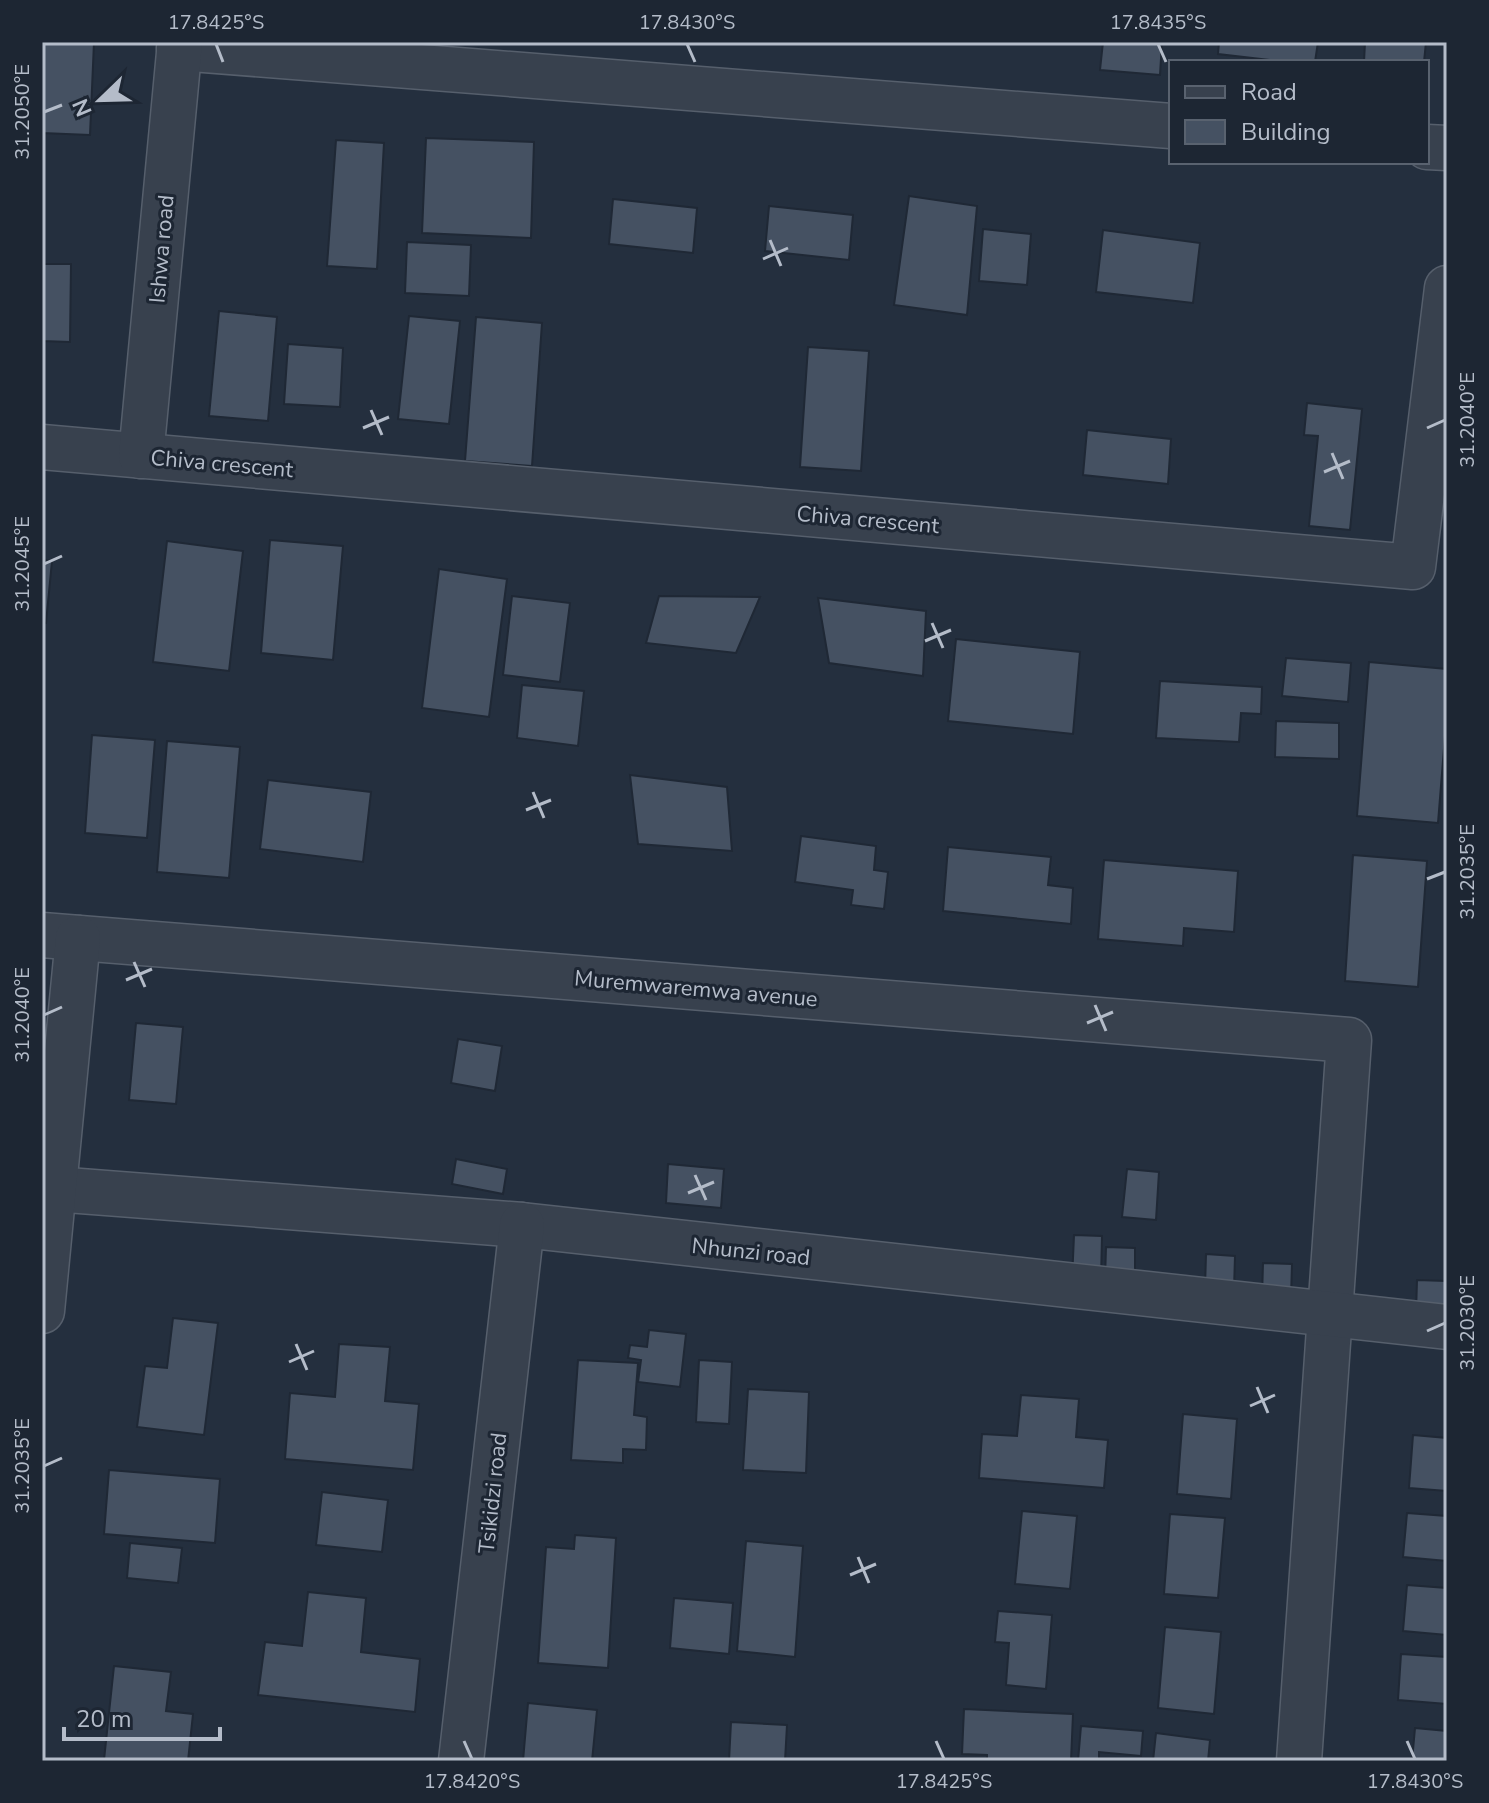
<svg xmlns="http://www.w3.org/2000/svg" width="1489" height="1803" viewBox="0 0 1489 1803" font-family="'Nunito Sans',sans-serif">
<rect width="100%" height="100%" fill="#242f3e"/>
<!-- building -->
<g fill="#455162" stroke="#1f2835" stroke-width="2">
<path d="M 42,42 L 94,42 L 90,135 L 42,133 Z"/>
<path d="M 1103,42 L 1162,42 L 1160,75 L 1100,70 Z"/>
<path d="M 1219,42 L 1318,42 L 1315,62 L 1286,62 L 1218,54 Z"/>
<path d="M 1365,42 L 1426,42 L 1424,62 L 1364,62 Z"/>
<path d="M 426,138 L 534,142 L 531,238 L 422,233 Z"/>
<path d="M 336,140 L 384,143 L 377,269 L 327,266 Z"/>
<path d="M 909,196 L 977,206 L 967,315 L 894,305 Z"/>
<path d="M 613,199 L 697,208 L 693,253 L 609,244 Z"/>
<path d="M 769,206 L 853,215 L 849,260 L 765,251 Z"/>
<path d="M 983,229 L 1031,234 L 1027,285 L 979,281 Z"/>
<path d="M 1103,230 L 1200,243 L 1193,303 L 1096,292 Z"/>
<path d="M 407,242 L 471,245 L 469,296 L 405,293 Z"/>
<path d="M 42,264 L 71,264 L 70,342 L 42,341 Z"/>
<path d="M 219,311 L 277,317 L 268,421 L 209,416 Z"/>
<path d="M 409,316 L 460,321 L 449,424 L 398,419 Z"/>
<path d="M 476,317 L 542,323 L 532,466 L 465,461 Z"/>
<path d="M 288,344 L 343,348 L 340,407 L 284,404 Z"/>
<path d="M 808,347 L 869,351 L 861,471 L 800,467 Z"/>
<path d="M 1307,403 L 1362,409 L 1350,530 L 1309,526 L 1318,436 L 1304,435 Z"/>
<path d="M 1087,430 L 1171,439 L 1168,484 L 1083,475 Z"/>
<path d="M 270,540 L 343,546 L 333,660 L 261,653 Z"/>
<path d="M 167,541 L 243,551 L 229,671 L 153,662 Z"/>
<path d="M 42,560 L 52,561 L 46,623 L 42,623 Z"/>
<path d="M 439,569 L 507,579 L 489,717 L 422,708 Z"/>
<path d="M 512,596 L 570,603 L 560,682 L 503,675 Z"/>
<path d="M 659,596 L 760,597 L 736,653 L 646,643 Z"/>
<path d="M 818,598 L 926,611 L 923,676 L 829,663 Z"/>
<path d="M 956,639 L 1080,652 L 1073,734 L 948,721 Z"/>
<path d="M 1286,658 L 1351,663 L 1348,702 L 1282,696 Z"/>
<path d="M 1369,662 L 1447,669 L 1447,711 L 1438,823 L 1357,816 Z"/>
<path d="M 1160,681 L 1262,687 L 1261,714 L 1241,713 L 1239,742 L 1156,738 Z"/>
<path d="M 522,685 L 584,691 L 578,746 L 517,738 Z"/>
<path d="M 1276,721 L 1339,723 L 1339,759 L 1275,757 Z"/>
<path d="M 92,735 L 155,740 L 147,838 L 85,833 Z"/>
<path d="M 167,741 L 240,747 L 229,878 L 157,872 Z"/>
<path d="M 630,775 L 727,787 L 732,851 L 638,844 Z"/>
<path d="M 268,780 L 371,792 L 363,862 L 260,849 Z"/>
<path d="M 801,836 L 876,846 L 874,870 L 888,872 L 884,909 L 851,905 L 853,890 L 795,882 Z"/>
<path d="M 948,847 L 1051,857 L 1048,885 L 1073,888 L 1071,924 L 943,911 Z"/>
<path d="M 1353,855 L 1427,861 L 1418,987 L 1345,981 Z"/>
<path d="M 1104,860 L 1238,871 L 1234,932 L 1184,928 L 1183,946 L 1098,939 Z"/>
<path d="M 136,1023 L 183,1027 L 176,1104 L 129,1100 Z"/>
<path d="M 458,1039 L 502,1046 L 495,1091 L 451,1083 Z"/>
<path d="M 456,1159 L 507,1169 L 503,1194 L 452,1184 Z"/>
<path d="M 668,1164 L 724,1169 L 721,1208 L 666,1203 Z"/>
<path d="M 1127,1169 L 1159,1172 L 1156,1220 L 1122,1217 Z"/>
<path d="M 1074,1235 L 1102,1236 L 1101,1281 L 1072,1281 Z"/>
<path d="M 1106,1247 L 1135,1248 L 1135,1281 L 1105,1280 Z"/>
<path d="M 1206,1254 L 1235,1256 L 1234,1290 L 1205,1288 Z"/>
<path d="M 1263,1263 L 1292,1264 L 1291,1298 L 1262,1297 Z"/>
<path d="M 1417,1280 L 1446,1281 L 1445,1315 L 1416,1313 Z"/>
<path d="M 173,1318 L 218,1323 L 204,1435 L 137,1427 L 145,1366 L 167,1368 Z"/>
<path d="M 649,1330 L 686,1334 L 680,1387 L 638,1382 L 641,1360 L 628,1358 L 630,1345 L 647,1347 Z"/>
<path d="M 339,1344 L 390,1347 L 385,1401 L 419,1404 L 413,1470 L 285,1459 L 290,1393 L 335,1397 Z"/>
<path d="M 578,1360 L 638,1363 L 634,1415 L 647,1417 L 646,1450 L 623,1449 L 623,1463 L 571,1460 Z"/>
<path d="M 699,1360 L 732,1362 L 729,1424 L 696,1422 Z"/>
<path d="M 748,1389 L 809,1392 L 806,1473 L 743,1470 Z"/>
<path d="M 1021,1395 L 1079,1399 L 1076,1437 L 1108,1440 L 1104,1488 L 979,1478 L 982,1434 L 1017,1436 Z"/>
<path d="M 1183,1414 L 1237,1419 L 1231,1499 L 1177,1494 Z"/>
<path d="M 1413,1435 L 1447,1438 L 1447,1491 L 1409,1488 Z"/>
<path d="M 109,1470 L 220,1479 L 215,1543 L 104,1534 Z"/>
<path d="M 322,1492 L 388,1500 L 382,1552 L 316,1545 Z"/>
<path d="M 1022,1511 L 1077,1516 L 1070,1589 L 1015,1584 Z"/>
<path d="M 1407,1513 L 1447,1516 L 1447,1561 L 1403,1557 Z"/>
<path d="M 1170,1514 L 1225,1518 L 1218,1598 L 1164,1594 Z"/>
<path d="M 575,1535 L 616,1538 L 608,1668 L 538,1663 L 546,1547 L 574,1549 Z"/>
<path d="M 746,1541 L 803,1546 L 795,1657 L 737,1651 Z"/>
<path d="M 130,1543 L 182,1548 L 178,1583 L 127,1578 Z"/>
<path d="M 1407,1585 L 1447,1588 L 1447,1635 L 1403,1631 Z"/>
<path d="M 308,1592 L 366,1598 L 361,1652 L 420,1659 L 415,1712 L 258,1695 L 265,1642 L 302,1646 Z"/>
<path d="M 674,1598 L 733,1603 L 729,1654 L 670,1648 Z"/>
<path d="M 998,1611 L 1052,1615 L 1046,1689 L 1006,1685 L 1009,1643 L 995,1642 Z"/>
<path d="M 1165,1627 L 1221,1632 L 1214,1714 L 1158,1708 Z"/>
<path d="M 1401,1654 L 1447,1657 L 1447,1704 L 1398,1700 Z"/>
<path d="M 114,1666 L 171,1672 L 166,1711 L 193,1714 L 188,1761 L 104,1760 Z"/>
<path d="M 528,1703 L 597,1710 L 592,1761 L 523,1761 Z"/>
<path d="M 964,1709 L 1073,1714 L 1071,1761 L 987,1761 L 987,1755 L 962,1754 Z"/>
<path d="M 731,1722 L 787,1725 L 785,1761 L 729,1761 Z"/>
<path d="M 1081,1726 L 1143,1731 L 1141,1756 L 1099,1752 L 1099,1761 L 1078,1761 Z"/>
<path d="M 1415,1728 L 1447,1731 L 1447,1761 L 1412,1761 Z"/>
<path d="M 1156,1733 L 1210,1740 L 1208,1761 L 1153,1761 Z"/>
</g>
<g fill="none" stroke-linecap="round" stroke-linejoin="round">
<defs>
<g id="minor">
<path d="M 179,48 L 1171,126"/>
<path d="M 1427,147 L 1447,148"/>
<path d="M 42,447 L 1413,567 L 1447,288"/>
<path d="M 141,456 L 180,42"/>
<path d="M 42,935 L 1349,1040 L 1299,1761"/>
<path d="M 54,1189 L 522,1225 L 1447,1327"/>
<path d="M 42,1311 L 78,938"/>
<path d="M 461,1761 L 522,1225"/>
</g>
</defs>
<!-- minor casing -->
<use href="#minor" stroke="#565f6c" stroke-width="47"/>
<!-- minor -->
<use href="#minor" stroke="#38414e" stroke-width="44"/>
</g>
<!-- ticks -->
<path fill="none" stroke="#b4bcc9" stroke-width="3" d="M 216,44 L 223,62M 687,44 L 695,62M 1158,44 L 1166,62M 44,112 L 62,105M 770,240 L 781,266M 763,259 L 788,248M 371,410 L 382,435M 363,428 L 389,417M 1427,428 L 1445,420M 1332,453 L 1343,479M 1324,472 L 1350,461M 44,564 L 62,556M 932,623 L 943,648M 925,641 L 951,630M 533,792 L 544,818M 526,810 L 551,800M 1427,879 L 1445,872M 134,962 L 145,987M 126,980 L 152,969M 1095,1005 L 1106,1031M 44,1015 L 62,1007M 1087,1023 L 1113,1012M 695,1175 L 706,1200M 688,1193 L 714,1182M 1427,1331 L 1445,1323M 296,1344 L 307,1370M 289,1362 L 314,1351M 1257,1387 L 1268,1413M 1250,1406 L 1275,1395M 44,1466 L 62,1458M 858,1557 L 869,1583M 850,1575 L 876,1564M 464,1741 L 472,1759M 936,1741 L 944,1759M 1407,1741 L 1415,1759"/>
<g text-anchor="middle" stroke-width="6" stroke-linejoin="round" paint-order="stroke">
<!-- street labels -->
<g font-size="22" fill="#b4bcc9" stroke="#1d2633">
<text transform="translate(161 249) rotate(-85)" y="8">Ishwa road</text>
<text transform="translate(222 463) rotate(5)" y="8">Chiva crescent</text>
<text transform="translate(868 519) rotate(5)" y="8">Chiva crescent</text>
<text transform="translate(696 988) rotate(5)" y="8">Muremwaremwa avenue</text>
<text transform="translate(751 1251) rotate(6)" y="8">Nhunzi road</text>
<text transform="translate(492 1493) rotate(-84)" y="8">Tsikidzi road</text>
</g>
</g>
<!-- border -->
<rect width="1489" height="1803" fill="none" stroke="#1d2633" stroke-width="88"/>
<!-- legend -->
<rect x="1169" y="60" width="260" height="104" fill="#1d2633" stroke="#59626f" stroke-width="2"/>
<rect x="1185" y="86" width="40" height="12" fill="#38414e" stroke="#59626f" stroke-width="2"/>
<text x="1241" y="100" font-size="24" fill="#b4bcc9">Road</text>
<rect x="1185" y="120" width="40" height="24" fill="#455162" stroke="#59626f" stroke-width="2"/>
<text x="1241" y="140" font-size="24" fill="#b4bcc9">Building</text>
<!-- north arrow -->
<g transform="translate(100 100) rotate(247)" stroke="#1d2633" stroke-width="6" paint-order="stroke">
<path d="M0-6L14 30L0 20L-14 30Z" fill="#b4bcc9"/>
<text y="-12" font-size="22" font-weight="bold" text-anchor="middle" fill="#b4bcc9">N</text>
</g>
<!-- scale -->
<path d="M64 1727v12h156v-12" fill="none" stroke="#b4bcc9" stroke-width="4"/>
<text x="76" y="1727" font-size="24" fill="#b4bcc9" stroke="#1d2633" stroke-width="6" paint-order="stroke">20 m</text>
<rect x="44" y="44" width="1401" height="1715" fill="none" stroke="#b4bcc9" stroke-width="3"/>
<g font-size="20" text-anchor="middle" fill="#b4bcc9">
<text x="216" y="29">17.8425°S</text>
<text x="687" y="29">17.8430°S</text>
<text x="1158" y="29">17.8435°S</text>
<text transform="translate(22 112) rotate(-90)" y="7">31.2050°E</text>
<text transform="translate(1467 420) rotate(-90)" y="7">31.2040°E</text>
<text transform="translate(22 564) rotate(-90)" y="7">31.2045°E</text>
<text transform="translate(1467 872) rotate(-90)" y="7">31.2035°E</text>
<text transform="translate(22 1015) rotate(-90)" y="7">31.2040°E</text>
<text transform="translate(1467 1323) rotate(-90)" y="7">31.2030°E</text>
<text transform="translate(22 1466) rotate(-90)" y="7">31.2035°E</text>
<text x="472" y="1788">17.8420°S</text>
<text x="944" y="1788">17.8425°S</text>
<text x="1415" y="1788">17.8430°S</text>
</g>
</svg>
